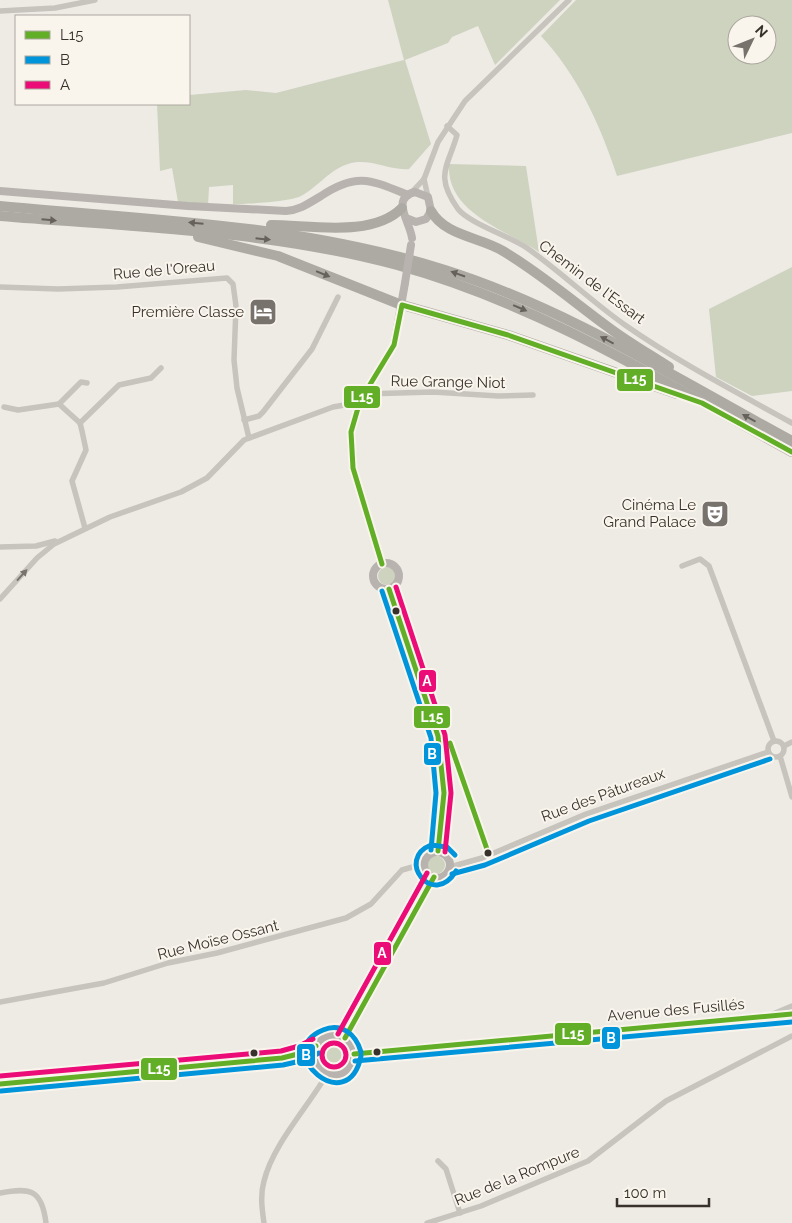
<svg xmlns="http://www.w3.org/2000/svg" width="792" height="1223" viewBox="0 0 792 1223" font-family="Raleway,sans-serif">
<rect width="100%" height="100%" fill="#eeebe5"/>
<!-- green -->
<g fill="#ced3c0" fill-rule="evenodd">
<path d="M 388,0 L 560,0 L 495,65 L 478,26 L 452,37 L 448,43 L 405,60 L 431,144 L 409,169 C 389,171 369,157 348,164 C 329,170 318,187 301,196 C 289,202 248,204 233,204 L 233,185 L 209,187 L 208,206 L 178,202 L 172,168 L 160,171 L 157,104 L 189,104 L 189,95 L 246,90 L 276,93 L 404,60 Z"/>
<path d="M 576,0 L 792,0 L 792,133 L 617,176 C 600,124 578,76 541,36 ZM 737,25 L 767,25 L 767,55 L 737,55 Z"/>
<path d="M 449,164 L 526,166 L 539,252 C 506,230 446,213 449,164 Z"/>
<path d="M 792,267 L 792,391 L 752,396 L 716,377 L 709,309 Z"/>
<circle cx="387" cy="576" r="9"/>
<circle cx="436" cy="865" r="9"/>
<circle cx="334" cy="1055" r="15"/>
</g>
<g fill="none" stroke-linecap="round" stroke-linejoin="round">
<!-- street -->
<g stroke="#c7c3bd" stroke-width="5.5">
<path d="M 0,11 L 55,8 L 95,0"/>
<path d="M 447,126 L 457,135 C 448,167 434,175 458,209 C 469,223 509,236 527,248 C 561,272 591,301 625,325 C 678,362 736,392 792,423"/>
<path d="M 424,179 L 428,197"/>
<path d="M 411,193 L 424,179 L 438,142 L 465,101 L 569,0"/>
<path d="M 0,287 L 58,289 L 117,287 L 227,278 L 233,284 L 236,306 L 234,360 L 237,388 L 249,438"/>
<path d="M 364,394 L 433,392 L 498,396 L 533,395"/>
<path d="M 59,404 L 81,382 L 87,383"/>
<path d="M 4,407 L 18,410 L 59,404 L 80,423 L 82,431 L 86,450 L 72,481 L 85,528"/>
<path d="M 244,420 L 259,416 L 263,412 L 312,349 L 338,297"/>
<path d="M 80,423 L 119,385 L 151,378 L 161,368"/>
<path d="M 0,547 L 36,546 L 55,541"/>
<path d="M 682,566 L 700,559 L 709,566 L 774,741"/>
<path d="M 0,599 L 37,558 L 54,544 L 110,517 L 181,492 L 207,478 L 244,440 L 333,407 L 350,404 L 358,406"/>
<circle cx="776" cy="749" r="8"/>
<path d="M 784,746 L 792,742"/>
<path d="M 780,756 L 792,797"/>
<path d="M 450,867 L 482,858 L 586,814 L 768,752"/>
<path d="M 0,1002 L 104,983 L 168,963 L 217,953 L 346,918 L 371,904 L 402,870 L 423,864"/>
<path d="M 773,1014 L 792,1006"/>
<path d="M 438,1161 L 446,1169 L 460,1213"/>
<path d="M 0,1193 C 31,1187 42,1190 46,1223"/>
<path d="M 264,1223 C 262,1209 260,1195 264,1181 C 273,1144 308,1107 327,1074"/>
<path d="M 427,1223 L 481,1206 L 588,1161 L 666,1101 L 792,1036"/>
</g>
<!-- secondary -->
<g stroke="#b8b3ae" stroke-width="8">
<path d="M 0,191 L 188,206 L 286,211 C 300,210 309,203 321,196 C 357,172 371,180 408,195"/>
<path d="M 406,218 L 416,222 L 426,219 L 431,211 L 428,197 L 415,192 C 390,198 410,222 412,238"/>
<circle cx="386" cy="576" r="13"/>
<path d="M 382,564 L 353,468 L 351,432 L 360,401 L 394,345 L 405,283"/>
<path d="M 389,589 L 438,736 C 446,774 445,812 438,851"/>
<circle cx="437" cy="865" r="13"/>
<circle cx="334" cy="1055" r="20"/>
<path d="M 345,1038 L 434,877"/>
<path d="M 354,1054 L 792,1014"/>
<path d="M 284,1062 L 305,1060 L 315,1063"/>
<path d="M 0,1084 L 282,1058 L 302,1053 L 316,1046"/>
</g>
<!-- highway -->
<g stroke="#adaaa4" stroke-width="10">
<path d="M 0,206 C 149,220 301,224 445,270 C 568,309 679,380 792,441"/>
<path d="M 431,211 C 445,236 480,237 503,251 C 540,273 574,302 608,327 C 628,342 649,354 669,367"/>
<path d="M 0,216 C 132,227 268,230 397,265 C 539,304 664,382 792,452"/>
<path d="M 271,225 C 310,225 372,238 402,208"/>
<path d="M 198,237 L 278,256 L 399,304 L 508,335 L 677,394"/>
</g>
<!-- secondary-bridge -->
<path stroke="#b8b3ae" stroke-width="8" d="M 405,283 L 411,245"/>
<defs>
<g id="bus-1">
<path d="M 382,564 L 353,468 L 351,432 L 360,401 L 394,345 L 402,305 L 508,335 L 702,403 L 792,452"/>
<path d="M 389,589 L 438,736 L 444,793 L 438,851"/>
<path d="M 450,743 L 489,855"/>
<path d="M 345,1038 L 434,877"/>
<path d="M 354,1054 L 792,1014"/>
<path d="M 0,1084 L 282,1058 L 302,1053 L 316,1046"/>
</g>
<g id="bus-2">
<path d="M 382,591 L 431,738 L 436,793 L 431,850"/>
<path d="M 455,855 L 447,847 L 431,845 C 395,859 433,909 456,871"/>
<path d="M 452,874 L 485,865 L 589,821 L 770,759"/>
<path d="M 361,1052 C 356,1034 341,1022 323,1030 C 271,1051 348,1120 361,1056"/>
<path d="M 355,1061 L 792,1022"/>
<path d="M 1,1091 L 283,1065 L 305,1060 L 319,1053"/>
</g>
<g id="bus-3">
<path d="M 396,587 L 445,735 L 451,793 L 445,852"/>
<path d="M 338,1034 L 427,873"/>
<circle cx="334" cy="1055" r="12"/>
<path d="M 0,1076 L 281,1051 L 299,1046 L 313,1039"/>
</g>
</defs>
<!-- bus-1 casing -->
<use href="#bus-1" stroke="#f9f5ed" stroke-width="9"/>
<!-- bus-2 casing -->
<use href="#bus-2" stroke="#f9f5ed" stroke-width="9"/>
<!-- bus-3 casing -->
<use href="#bus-3" stroke="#f9f5ed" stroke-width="9"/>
<!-- bus-1 -->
<use href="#bus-1" stroke="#62ae26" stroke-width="5"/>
<!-- bus-2 -->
<use href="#bus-2" stroke="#0095da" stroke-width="5"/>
<!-- bus-3 -->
<use href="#bus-3" stroke="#eb0c77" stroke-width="5"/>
</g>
<!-- one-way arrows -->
<defs><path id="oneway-solid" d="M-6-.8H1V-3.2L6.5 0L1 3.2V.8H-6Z" transform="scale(1.25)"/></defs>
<g fill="#67615b">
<use href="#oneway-solid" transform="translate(49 220) rotate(5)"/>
<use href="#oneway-solid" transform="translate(196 223) rotate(-175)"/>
<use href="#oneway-solid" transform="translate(263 239) rotate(6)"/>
<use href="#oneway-solid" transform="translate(323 274) rotate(22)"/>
<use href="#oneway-solid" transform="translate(458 274) rotate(-161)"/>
<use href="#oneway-solid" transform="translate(520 308) rotate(23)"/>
<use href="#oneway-solid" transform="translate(607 340) rotate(-152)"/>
<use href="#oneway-solid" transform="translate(749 418) rotate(-151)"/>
</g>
<use fill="#78736d" href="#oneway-solid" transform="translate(22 575) rotate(-48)"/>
<!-- icons -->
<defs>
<symbol id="hotel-square" viewBox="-11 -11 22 22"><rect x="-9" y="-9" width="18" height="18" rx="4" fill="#78726c" stroke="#f9f5ed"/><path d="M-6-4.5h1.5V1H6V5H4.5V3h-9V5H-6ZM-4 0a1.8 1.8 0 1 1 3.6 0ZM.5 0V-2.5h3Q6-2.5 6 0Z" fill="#fff"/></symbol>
<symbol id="theatre-square" viewBox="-11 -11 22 22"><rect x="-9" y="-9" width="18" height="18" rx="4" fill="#78726c" stroke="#f9f5ed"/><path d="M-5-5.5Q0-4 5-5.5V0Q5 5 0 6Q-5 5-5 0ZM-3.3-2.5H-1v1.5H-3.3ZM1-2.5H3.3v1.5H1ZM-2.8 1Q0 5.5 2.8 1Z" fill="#fff"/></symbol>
</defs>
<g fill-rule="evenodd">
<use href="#hotel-square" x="247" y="296" width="32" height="32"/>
<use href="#theatre-square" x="699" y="498" width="32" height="32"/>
</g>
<!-- markers -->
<g fill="#38312b" stroke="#f9f5ed" stroke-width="2">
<circle cx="396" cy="611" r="4.5"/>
<circle cx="488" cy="853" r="4.5"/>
<circle cx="377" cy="1052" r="4.5"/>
<circle cx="254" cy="1053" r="4.5"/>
</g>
<g text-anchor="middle" stroke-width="4" stroke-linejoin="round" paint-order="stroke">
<!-- street labels -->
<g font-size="15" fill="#38312b" stroke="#f9f5ed">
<text transform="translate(164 270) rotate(-5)" y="5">Rue de l'Oreau</text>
<text transform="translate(592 282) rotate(37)" y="5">Chemin de l'Essart</text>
<text transform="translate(448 382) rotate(1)" y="5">Rue Grange Niot</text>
<text transform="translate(603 795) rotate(-20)" y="5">Rue des Pâtureaux</text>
<text transform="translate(218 940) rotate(-14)" y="5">Rue Moïse Ossant</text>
<text transform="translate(676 1010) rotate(-5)" y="5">Avenue des Fusillés</text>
<text transform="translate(517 1176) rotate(-22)" y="5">Rue de la Rompure</text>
</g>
<!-- poi labels -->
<g font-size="15" fill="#38312b" stroke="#f9f5ed" text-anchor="end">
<text x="244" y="317">Première Classe</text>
<text x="696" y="510">Cinéma Le<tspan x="696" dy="17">Grand Palace</tspan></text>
</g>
</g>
<g stroke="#f9f5ed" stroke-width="2">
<rect x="616" y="368" width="38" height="24" rx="5" fill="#62ae26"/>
<rect x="343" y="385" width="38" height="24" rx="5" fill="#62ae26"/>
<rect x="418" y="669" width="19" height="24" rx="5" fill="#eb0c77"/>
<rect x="413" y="705" width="38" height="24" rx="5" fill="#62ae26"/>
<rect x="423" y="742" width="19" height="24" rx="5" fill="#0095da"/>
<rect x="373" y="941" width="19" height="25" rx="5" fill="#eb0c77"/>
<rect x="554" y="1022" width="38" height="24" rx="5" fill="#62ae26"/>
<rect x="601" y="1026" width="20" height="24" rx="5" fill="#0095da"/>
<rect x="296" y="1043" width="20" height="24" rx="5" fill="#0095da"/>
<rect x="140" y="1057" width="38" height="24" rx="5" fill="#62ae26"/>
</g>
<g font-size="14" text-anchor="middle" font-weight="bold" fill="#fff">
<text x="635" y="384">L15</text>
<text x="362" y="402">L15</text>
<text x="427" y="686">A</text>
<text x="432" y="722">L15</text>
<text x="432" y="759">B</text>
<text x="382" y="958">A</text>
<text x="573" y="1039">L15</text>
<text x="611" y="1043">B</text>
<text x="306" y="1060">B</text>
<text x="159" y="1074">L15</text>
</g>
<!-- legend -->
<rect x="15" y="15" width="175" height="90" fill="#f9f5ed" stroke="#aca79f"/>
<rect x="25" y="31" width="25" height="8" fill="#62ae26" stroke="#aca79f"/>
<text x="60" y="40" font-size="15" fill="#38312b">L15</text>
<rect x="25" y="56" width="25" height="8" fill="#0095da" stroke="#aca79f"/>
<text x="60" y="65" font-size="15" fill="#38312b">B</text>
<rect x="25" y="81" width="25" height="8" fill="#eb0c77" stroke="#aca79f"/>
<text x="60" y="90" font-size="15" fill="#38312b">A</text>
<!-- north arrow -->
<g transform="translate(752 40) rotate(47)"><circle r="24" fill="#f9f5ed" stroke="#aca79f"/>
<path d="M0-4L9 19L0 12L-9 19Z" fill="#78726c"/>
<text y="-8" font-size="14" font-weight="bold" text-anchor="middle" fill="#38312b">N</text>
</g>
<!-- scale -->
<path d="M617 1198v8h92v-8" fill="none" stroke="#38312b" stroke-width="2.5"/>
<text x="624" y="1198" font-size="15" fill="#38312b" stroke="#f9f5ed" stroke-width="4" paint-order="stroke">100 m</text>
</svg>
